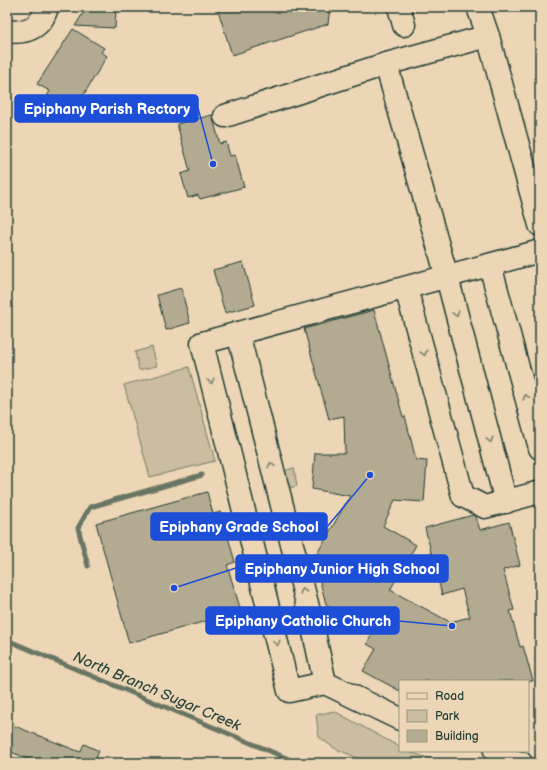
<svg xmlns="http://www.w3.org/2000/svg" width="547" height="770" viewBox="0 0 547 770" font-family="'Balsamiq Sans',sans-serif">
<rect width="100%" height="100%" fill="#ecd6b5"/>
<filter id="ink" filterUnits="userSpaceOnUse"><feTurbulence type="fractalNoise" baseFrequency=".025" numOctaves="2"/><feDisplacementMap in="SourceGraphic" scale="8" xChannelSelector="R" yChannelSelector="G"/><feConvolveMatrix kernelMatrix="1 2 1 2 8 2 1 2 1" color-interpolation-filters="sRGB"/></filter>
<g filter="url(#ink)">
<!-- green -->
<g fill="#cabda0" stroke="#747d6a">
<path d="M 152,347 L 157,366 L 139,370 L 135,352 Z"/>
<path d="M 189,367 L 215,461 L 150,477 L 124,385 Z"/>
<path d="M 294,468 L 297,486 L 280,490 L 276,473 Z"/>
<path d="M 334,711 L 400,747 L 400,751 C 412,751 424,758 436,760 C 447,762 456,757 467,763 L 370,763 L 334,748 L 319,737 L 316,715 Z"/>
</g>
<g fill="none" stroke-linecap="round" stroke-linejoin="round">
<!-- stream -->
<g stroke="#697563" stroke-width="5">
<path d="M 88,566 L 78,528 L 90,507 L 202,475"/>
<path d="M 7,640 L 298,763"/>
</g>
</g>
<!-- building -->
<g fill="#b3ab91" stroke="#1f3d34">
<path d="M 87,7 L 116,7 L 115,28 L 75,26 Z"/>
<path d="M 217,7 L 330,7 L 328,24 L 232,55 Z"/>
<path d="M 73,29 L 104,48 L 101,52 L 107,56 L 72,114 L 46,98 L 50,91 L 37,84 Z"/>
<path d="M 212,115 L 220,144 L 226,142 L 230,156 L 235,155 L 244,187 L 200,199 L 198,195 L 188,198 L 181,174 L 190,171 L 177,124 Z"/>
<path d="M 243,262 L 255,305 L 225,313 L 213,270 Z"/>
<path d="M 181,288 L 190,323 L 166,330 L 157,295 Z"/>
<path d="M 374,310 L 403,417 L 405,416 L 416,460 L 427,461 L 424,502 L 395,500 L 383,526 L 416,545 L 390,590 L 450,622 L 470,617 L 462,589 L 442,595 L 425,528 L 473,515 L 476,517 L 480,530 L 509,522 L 520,565 L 503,570 L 514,610 L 510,611 L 520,647 L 523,646 L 533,681 L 400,681 L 400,691 L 363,671 L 376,649 L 367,644 L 373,632 L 326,604 L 314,559 L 350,496 L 312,489 L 315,453 L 345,453 L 344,416 L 329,419 L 304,329 Z"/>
<path d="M 207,492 L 213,514 L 221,512 L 235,562 L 227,565 L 241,611 L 129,643 L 96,523 Z"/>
<path d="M 7,723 L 80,752 L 84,744 L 99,751 L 96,758 L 106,763 L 37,763 L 7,750 Z"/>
</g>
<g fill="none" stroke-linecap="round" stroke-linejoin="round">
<defs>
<g id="minor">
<path d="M 399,7 L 404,25"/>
<path d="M 7,31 C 27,34 42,27 47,7"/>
<path d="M 386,64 L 447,277 L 506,502"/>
<path d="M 225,116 L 386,64 L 488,36"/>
<path d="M 490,265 L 540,448"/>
<path d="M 406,288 L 463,496 L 485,507 L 540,492"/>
<path d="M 238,333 L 311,619 L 325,683"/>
<path d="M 400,719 L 325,683 L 289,691 L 202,343 L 540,251"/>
<path d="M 495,751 L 505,759 L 521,763"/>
</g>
<path id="major" d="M 478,7 L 488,36 L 540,225"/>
</defs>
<!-- minor casing -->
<use href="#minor" stroke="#1f3d34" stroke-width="25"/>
<!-- major casing -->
<use href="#major" stroke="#1f3d34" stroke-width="25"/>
<!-- minor -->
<use href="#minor" stroke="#ecd6b5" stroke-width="22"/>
<!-- major -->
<use href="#major" stroke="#ecd6b5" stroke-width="22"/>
</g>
<!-- one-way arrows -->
<defs><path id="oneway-chevron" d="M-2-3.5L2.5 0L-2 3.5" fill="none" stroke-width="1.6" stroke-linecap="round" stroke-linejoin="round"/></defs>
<g stroke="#7b826e">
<use href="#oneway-chevron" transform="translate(456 314) rotate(75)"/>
<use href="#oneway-chevron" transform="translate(424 353) rotate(75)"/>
<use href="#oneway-chevron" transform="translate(211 381) rotate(76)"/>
<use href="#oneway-chevron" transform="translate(526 397) rotate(-105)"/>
<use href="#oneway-chevron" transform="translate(490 440) rotate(75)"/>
<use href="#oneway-chevron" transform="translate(271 465) rotate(-104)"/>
<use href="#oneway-chevron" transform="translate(303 591) rotate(-105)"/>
<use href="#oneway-chevron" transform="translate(277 643) rotate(76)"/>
</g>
</g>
<g text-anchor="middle" stroke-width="3" stroke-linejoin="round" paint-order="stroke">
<!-- water labels -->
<g font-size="15" font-style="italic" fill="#314b40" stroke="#ecd6b5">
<text transform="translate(157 691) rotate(23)" y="5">North Branch Sugar Creek</text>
</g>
</g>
<!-- callouts -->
<path fill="none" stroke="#1d4ed8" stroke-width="1.5" d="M213 164L198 108M370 475L327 527M174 588L236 568M452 626L399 621"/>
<g fill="#1d4ed8" stroke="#ecd6b5" stroke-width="1.5">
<circle cx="213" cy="164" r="4"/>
<circle cx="370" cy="475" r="4"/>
<circle cx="174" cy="588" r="4"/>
<circle cx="452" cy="626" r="4"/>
</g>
<g fill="#1d4ed8" stroke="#1d4ed8" stroke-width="1.5">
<rect x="15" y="95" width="183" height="27" rx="4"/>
<rect x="151" y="513" width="176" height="27" rx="4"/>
<rect x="236" y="555" width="212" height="27" rx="4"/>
<rect x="206" y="607" width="193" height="27" rx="4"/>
</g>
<g font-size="15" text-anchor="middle" font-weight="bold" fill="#fff">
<text x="107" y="114">Epiphany Parish Rectory</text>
<text x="239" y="532">Epiphany Grade School</text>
<text x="342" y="574">Epiphany Junior High School</text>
<text x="303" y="626">Epiphany Catholic Church</text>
</g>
<!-- margin -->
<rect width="547" height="770" fill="none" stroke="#ecd6b5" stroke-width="24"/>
<rect x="12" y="12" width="523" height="746" fill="none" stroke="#1f3d34" stroke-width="1.5" filter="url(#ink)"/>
<!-- legend -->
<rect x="399" y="680" width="130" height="72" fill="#ecd6b5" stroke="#9a9981"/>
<rect x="407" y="693" width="20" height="6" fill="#ecd6b5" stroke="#9a9981"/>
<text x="435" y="700" font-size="12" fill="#1f3d34">Road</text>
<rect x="407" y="710" width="20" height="12" fill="#cabda0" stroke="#9a9981"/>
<text x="435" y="720" font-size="12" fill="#1f3d34">Park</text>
<rect x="407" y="730" width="20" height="12" fill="#b3ab91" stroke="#9a9981"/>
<text x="435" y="740" font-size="12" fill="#1f3d34">Building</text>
</svg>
